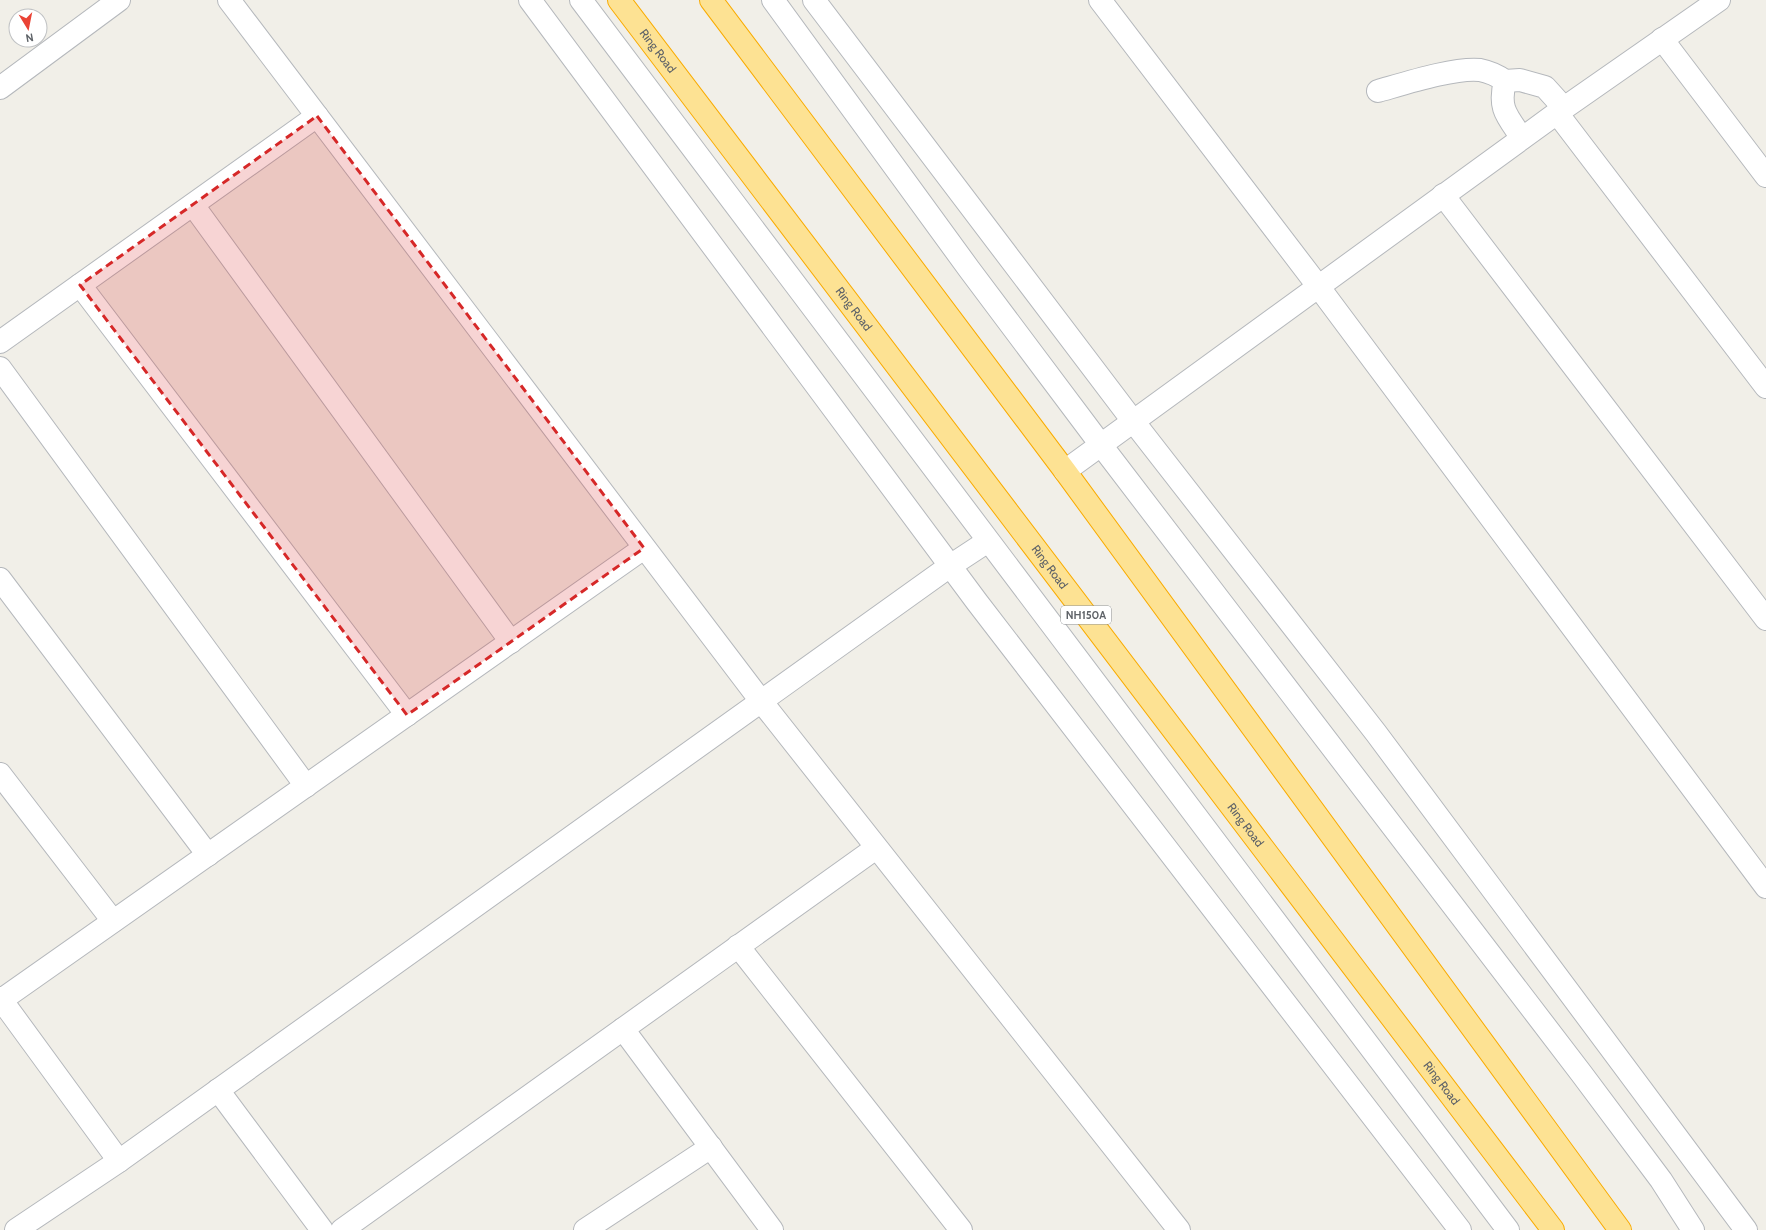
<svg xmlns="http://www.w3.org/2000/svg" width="1766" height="1230" viewBox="0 0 1766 1230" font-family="Cabin,sans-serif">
<rect width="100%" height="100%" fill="#f1efe8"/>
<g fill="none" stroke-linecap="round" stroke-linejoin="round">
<defs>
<g id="minor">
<path d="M 229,0 L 761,701 L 1179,1230"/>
<path d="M 530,0 L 977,602 L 1460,1230"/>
<path d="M 581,0 L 1508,1230"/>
<path d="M 773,0 L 969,269 L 1101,445 L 1581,1073 L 1661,1180 L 1693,1230"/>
<path d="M 814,0 L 1133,421 L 1376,733 L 1746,1230"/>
<path d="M 1100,0 L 1318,286 L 1766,887"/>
<path d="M 1662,39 L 1766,176"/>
<path d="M 1505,81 L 1520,80 L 1545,87 L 1564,108"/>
<path d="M 0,88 L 119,0"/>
<path d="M 1378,91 C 1403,84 1456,67 1480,70 C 1490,72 1497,75 1505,81 C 1498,109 1507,116 1522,138"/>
<path d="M 1557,113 L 1766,387"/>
<path d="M 1443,195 L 1766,619"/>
<path d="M 193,205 L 511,642"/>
<path d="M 80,285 L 407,715"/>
<path d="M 0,342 L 317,116"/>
<path d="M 0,368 L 306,786"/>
<path d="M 1065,471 L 1557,113 L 1719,0"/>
<path d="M 0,579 L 208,855"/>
<path d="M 0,774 L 113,921"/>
<path d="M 738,946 L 961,1230"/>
<path d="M 0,998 L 119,1161"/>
<path d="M 0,1001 L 644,548"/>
<path d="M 623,1029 L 772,1230"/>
<path d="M 218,1090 L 322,1230"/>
<path d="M 16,1230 L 119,1161 L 950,566 L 988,541"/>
<path d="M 342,1230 L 876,848"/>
<path d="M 585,1230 L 711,1147"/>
</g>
<g id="highway">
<path id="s1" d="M 619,0 L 1553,1230"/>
<path d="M 711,0 L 1065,471 L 1620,1230"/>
</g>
</defs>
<!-- minor casing -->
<use href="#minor" stroke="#b5b8bc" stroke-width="24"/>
<!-- highway casing -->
<use href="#highway" stroke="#f9ab00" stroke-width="24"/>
<!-- minor -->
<use href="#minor" stroke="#fff" stroke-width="22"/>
<!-- highway -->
<use href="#highway" stroke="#fde293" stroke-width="22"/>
</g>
<!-- marked area -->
<path fill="#d62828" fill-opacity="0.2" stroke="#d62828" stroke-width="3" stroke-dasharray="8 5" stroke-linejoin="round" d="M 317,116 L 644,548 L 407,715 L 80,285 Z"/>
<g text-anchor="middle" stroke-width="4" stroke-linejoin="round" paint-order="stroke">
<!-- shield labels -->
<rect fill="#fff" stroke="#8f9295" stroke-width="1" x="1061" y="606" width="50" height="18" rx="3"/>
<g font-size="11" font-weight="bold" fill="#5f6368">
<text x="1086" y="619">NH150A</text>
</g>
<!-- street labels -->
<g font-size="12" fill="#5f6368" stroke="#fff">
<text dy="4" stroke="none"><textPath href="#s1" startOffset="64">Ring Road</textPath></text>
<text dy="4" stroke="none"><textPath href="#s1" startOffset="388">Ring Road</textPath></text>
<text dy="4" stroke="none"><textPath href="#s1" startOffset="712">Ring Road</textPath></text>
<text dy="4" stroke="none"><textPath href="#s1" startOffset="1036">Ring Road</textPath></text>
<text dy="4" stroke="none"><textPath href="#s1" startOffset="1360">Ring Road</textPath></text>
</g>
</g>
<!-- north arrow -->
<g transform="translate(28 28) rotate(170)"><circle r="19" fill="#ffffff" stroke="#bfc1c3"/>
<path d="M0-3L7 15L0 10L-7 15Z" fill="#ea4335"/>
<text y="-6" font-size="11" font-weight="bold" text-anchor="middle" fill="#5f6368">N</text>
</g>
</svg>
